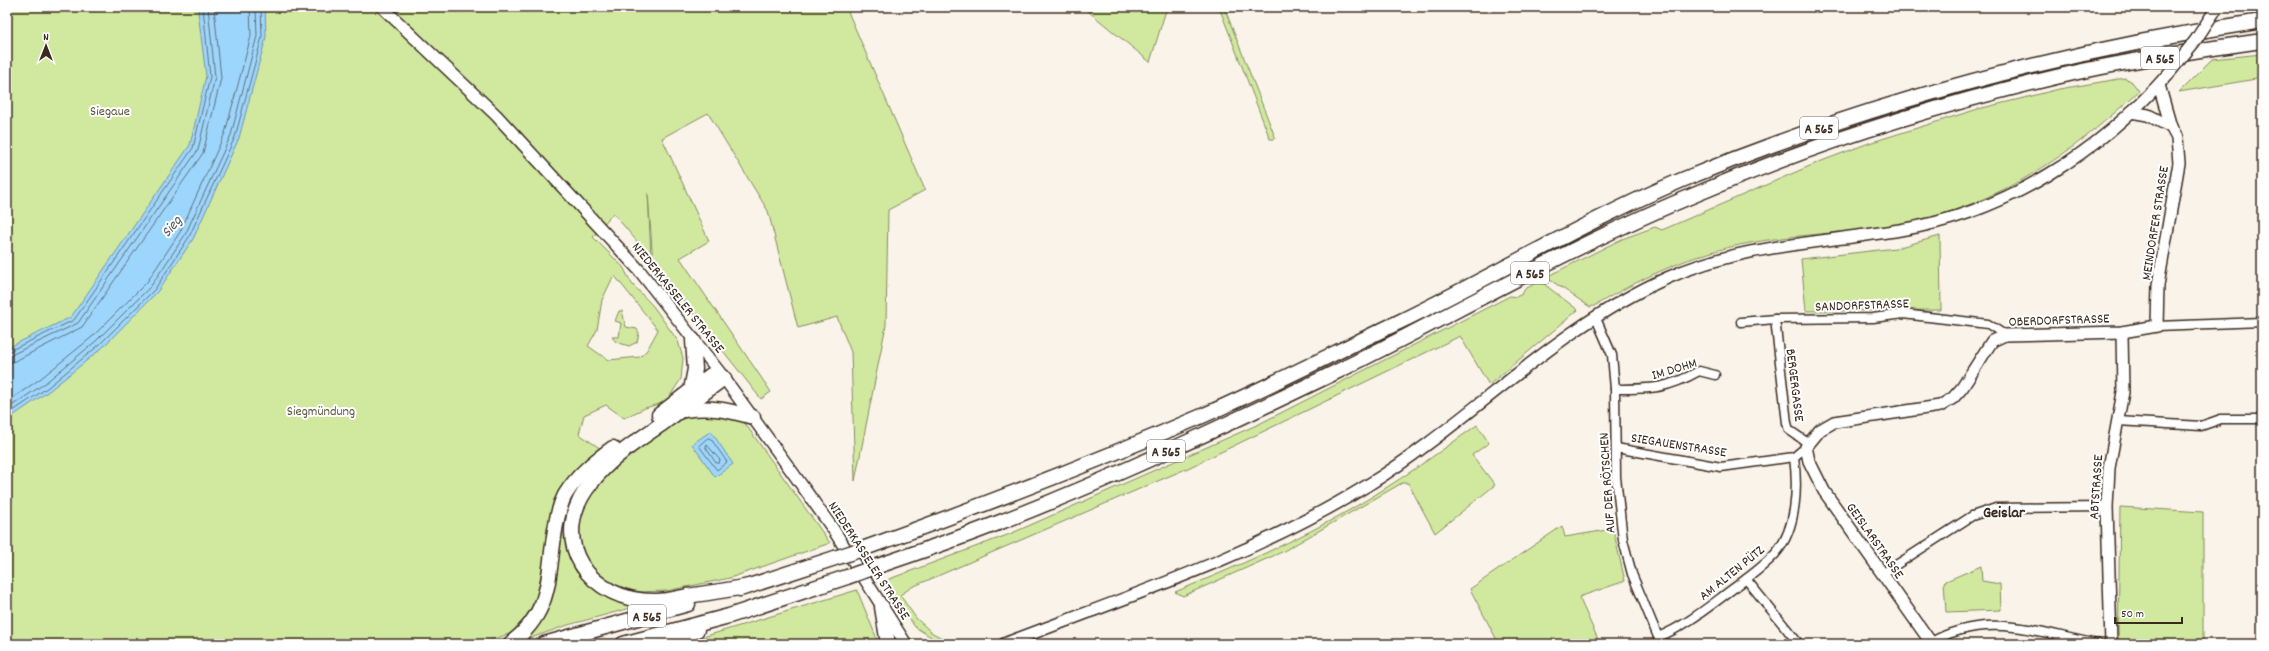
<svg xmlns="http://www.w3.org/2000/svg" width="2269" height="651" viewBox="0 0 2269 651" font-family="Dekko,sans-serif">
<rect width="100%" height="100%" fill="#f9f3ea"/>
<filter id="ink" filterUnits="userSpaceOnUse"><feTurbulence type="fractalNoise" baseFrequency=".025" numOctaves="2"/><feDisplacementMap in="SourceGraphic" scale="8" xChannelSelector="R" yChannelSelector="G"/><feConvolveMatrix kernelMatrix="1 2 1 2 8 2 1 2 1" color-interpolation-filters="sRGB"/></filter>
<g filter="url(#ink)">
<!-- green -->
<g fill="#d0e99f" stroke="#868a5e" fill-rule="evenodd">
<path d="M 7,7 L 846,7 L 925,190 L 888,210 L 886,325 L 855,481 L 851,352 L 837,317 L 798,328 L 768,211 L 708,113 L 662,138 L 709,241 L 680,258 L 771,392 L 761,399 L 653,262 L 648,193 L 651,258 L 613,213 L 593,237 L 623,267 L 632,284 L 653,306 L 678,341 L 683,358 L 681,379 L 666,402 L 645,408 L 624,418 L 606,405 L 584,415 L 579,434 L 604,451 L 584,465 L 544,560 L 538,597 L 528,619 L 512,633 L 478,644 L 7,644 ZM 614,275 L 658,330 L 647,350 L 640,357 L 608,360 L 588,346 L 597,330 L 602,300 Z"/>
<path d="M 1083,7 L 1167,7 L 1150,62 Z"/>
<path d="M 1219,7 L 1224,7 L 1275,137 L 1274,139 L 1270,139 Z"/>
<path d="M 2262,54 L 2262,78 L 2179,92 L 2212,59 Z"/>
<path d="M 2125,78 L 2132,82 L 2139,91 C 2081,144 2031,183 1955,210 C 1890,234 1818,230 1750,243 C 1693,253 1643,277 1594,306 L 1590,307 L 1546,277 L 1622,239 L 1655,227 L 1662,230 L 1819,162 L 1869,143 L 1978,109 L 2028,97 L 2059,89 Z"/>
<path d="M 1940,236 L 1941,310 L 1806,311 L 1801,259 L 1896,248 Z"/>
<path d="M 1540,281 L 1578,310 L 1489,385 L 1460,336 L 1188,468 L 912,587 L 900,595 L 916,618 L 931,632 L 952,644 L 934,644 L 931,637 L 915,627 L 884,581 L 1010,534 L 1259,424 L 1510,296 L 1516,297 L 1522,294 L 1525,289 Z"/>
<path d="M 619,311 L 622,311 L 626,327 L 637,329 L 639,333 L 637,342 L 629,346 L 616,342 L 612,337 L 619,337 L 621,323 L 615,321 Z"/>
<path d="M 692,414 L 724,414 L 744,422 L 830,543 L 730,578 L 666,591 L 635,592 L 615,585 L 597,575 L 582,554 L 577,525 L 590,490 L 605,475 L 669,427 Z"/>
<path d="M 1477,425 L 1489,443 L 1472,455 L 1495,485 L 1435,533 L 1408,483 L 1402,483 L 1282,552 L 1183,596 L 1175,592 C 1236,567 1296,541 1353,508 C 1396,483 1437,454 1477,425 Z"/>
<path d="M 2120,507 L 2203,512 L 2203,644 L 2143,644 L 2118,640 Z"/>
<path d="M 566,516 L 564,538 L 576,572 L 593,588 L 611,600 L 638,606 L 568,625 L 522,641 Z"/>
<path d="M 1562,526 L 1565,537 L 1613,529 L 1625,581 L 1579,597 L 1600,644 L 1499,644 L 1470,589 Z"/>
<path d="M 1981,566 L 1982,581 L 2000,584 L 2001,610 L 1946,612 L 1944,582 Z"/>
<path d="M 857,590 L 879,644 L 688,644 L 693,640 Z"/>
</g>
<!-- water -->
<g fill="#9dd6fd" stroke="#7691a4">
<path d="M 199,7 L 265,7 L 266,37 L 239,138 L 193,239 L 158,291 L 102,348 L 49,391 L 7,420 L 7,348 L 71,317 L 190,145 L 206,76 L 198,12 Z"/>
<path d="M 711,431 L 733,464 L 715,477 L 692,444 Z"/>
</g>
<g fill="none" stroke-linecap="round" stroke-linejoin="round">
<!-- shore -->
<g stroke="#626f77" stroke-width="1">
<path d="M 7,352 L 74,320 L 193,148 L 210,77 L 203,7"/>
<path d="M 7,357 L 78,323 L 198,150 L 215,77 L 208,7"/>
<path d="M 7,363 L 15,361 L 82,327 L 203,153 L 221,78 L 214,7"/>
<path d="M 7,402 L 40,379 L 92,337 L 147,282 L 180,232 L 225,133 L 251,36 L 250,7"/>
<path d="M 7,409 L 44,384 L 96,341 L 151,286 L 185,235 L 231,135 L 257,36 L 256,7"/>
<path d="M 7,415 L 47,388 L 99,345 L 155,289 L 189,237 L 235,137 L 262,37 L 261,7"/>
<path d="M 708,438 L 711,439 L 727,462 L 717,470 L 699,446 Z"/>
<path d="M 707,445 L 720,460 L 719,463 L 716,463 L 706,448 Z"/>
</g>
<defs>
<g id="street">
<path d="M 1595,316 L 1612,355 L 1615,389 L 1616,477 L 1623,540 L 1632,574 L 1661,644"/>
<path d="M 1775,319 L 1787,423 L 1789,430 L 1808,443"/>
<path d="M 1741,322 L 1775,319 L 1873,318 L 1903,314 L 1988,324 L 2005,335"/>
<path d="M 2157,326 L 2262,322"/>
<path d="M 1615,389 C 1652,389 1667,389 1699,371 L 1715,375"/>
<path d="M 2118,421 L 2201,426 L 2221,419 L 2262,419"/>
<path d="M 1616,448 L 1721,467 L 1794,457 L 1806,447"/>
<path d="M 1882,574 L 1972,516 L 1996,508 L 2107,507"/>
<path d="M 1746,579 L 1799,644"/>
<path d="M 1658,637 C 1681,628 1702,612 1722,597 C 1740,583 1761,570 1776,553 C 1797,528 1798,487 1794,457"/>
<path d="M 1928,644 C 1986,609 2038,633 2098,644"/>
</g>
<g id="secondary">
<path d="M 382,7 L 496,115 L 639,270 L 724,378 L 793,473 L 833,529 L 906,644"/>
<path d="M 2131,112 L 2148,115 L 2171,127"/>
<path d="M 1004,644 C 1127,597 1255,555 1368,485 C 1471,421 1555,328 1667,278 C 1740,245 1821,243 1900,230 C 2005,213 2099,153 2169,73"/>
<path d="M 1932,644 L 1824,491 L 1809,461 L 1806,447 L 1820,430 L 1834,422 L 1940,406 L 1953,398 L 1962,388 L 1992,341 L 2005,335 L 2122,332 L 2157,326 L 2158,285 L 2179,163 L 2177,138 L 2171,127 L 2159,85"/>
<path d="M 2111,644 L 2107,507 L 2109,468 L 2123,392 L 2122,332"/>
</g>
<g id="highway">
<path d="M 724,378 C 704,393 684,408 663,423 C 637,441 610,458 591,483 C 545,540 589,603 657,601 C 666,601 677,598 687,596 C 708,593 729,590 750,586"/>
<path d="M 691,390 L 695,369 L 693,340"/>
<path d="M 684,410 C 711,406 727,410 753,417"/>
<path d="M 659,415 L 711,375"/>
<path d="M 865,548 C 979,507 1091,464 1202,416 C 1268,387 1334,353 1399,322 C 1494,276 1585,221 1682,180 C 1870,102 2061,51 2262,21"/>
<path d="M 878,566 C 918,552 958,539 998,523 C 1111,479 1222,427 1332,374 C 1450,316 1565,249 1687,198 C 1805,147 1930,107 2056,77 C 2123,61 2193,51 2262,41"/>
<path d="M 740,589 L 835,558"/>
<path d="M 882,607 L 888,644"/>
<path d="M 510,644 C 553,611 547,578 555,530 C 557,518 559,506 565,495 C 577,475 595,461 613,448"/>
<path d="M 544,644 L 688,604"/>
<path d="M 623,644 L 729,616 L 847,577"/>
<path d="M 670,644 L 697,630"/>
</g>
</defs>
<!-- street casing -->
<use href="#street" stroke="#3b2a1e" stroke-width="11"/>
<!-- secondary casing -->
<use href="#secondary" stroke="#3b2a1e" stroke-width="14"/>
<!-- highway casing -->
<use href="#highway" stroke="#3b2a1e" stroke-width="17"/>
<!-- street -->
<use href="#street" stroke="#fff" stroke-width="8"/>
<!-- secondary -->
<use href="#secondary" stroke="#fff" stroke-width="11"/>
<!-- highway -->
<use href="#highway" stroke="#fff" stroke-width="14"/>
<defs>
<path id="secondary-bridge" d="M 2169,73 L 2195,41 L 2216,9"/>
<g id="highway-bridge">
<path d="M 835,558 L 865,548"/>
<path d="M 847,577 L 878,566"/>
</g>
</defs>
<!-- secondary-bridge casing -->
<use href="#secondary-bridge" stroke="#3b2a1e" stroke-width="14" stroke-linecap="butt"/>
<!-- highway-bridge casing -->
<use href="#highway-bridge" stroke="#3b2a1e" stroke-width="17" stroke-linecap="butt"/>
<!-- secondary-bridge -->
<use href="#secondary-bridge" stroke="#fff" stroke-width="11"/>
<!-- highway-bridge -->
<use href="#highway-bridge" stroke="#fff" stroke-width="14"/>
</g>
</g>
<g text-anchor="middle" stroke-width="4" stroke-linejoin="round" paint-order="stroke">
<!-- shield labels -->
<g fill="#fff" stroke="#766a62" stroke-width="1">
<rect x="2141" y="47" width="38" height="22" rx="3"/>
<rect x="1800" y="117" width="38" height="22" rx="3"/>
<rect x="1511" y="262" width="38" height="22" rx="3"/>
<rect x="1147" y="440" width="38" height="22" rx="3"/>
<rect x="628" y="605" width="38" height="22" rx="3"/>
</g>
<g font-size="13" font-weight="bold" fill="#3b2a1e">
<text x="2160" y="63">A 565</text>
<text x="1819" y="133">A 565</text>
<text x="1530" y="278">A 565</text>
<text x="1166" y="456">A 565</text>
<text x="647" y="621">A 565</text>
</g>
<!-- park labels -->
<g font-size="14" fill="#605a3e" stroke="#fff">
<text x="110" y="115">Siegaue</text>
<text x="321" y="415">Siegmündung</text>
</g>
<!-- street labels -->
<g font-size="14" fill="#3b2a1e" stroke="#fff">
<text transform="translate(2154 223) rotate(-81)" y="5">MEINDORFER STRASSE</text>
<text transform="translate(679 297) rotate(51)" y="5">NIEDERKASSELER STRASSE</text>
<text transform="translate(1862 304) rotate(-2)" y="5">SANDORFSTRASSE</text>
<text transform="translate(2059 319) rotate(-2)" y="5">OBERDORFSTRASSE</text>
<text transform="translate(1674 368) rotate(-17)" y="5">IM DOHM</text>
<text transform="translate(1796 385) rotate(83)" y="5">BERGERGASSE</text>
<text transform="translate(1679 444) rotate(9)" y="5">SIEGAUENSTRASSE</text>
<text transform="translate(1606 483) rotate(-94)" y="5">AUF DER RÖTSCHEN</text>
<text transform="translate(2095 487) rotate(-86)" y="5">ABTSTRASSE</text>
<text transform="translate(1876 540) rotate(55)" y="5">GEISLARSTRASSE</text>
<text transform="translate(870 560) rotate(57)" y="5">NIEDERKASSELER STRASSE</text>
<text transform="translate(1731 572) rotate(-39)" y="5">AM ALTEN PÜTZ</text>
</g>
<!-- water labels -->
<g font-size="15" font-style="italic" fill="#585e61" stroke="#fff">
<text transform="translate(171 226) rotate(-50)" y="5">Sieg</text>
</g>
<!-- quarter labels -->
<g font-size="16" font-weight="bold" fill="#3b2a1e" stroke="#fff">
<text x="2004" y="517">Geislar</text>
</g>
</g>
<!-- margin -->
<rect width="2269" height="651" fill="none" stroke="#fff" stroke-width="24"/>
<rect x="12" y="12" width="2245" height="627" fill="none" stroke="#3b2a1e" stroke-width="1.5" filter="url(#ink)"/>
<!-- north arrow -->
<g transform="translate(46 46)" stroke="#ffffff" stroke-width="3" paint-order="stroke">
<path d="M0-3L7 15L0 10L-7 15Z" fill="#3b2a1e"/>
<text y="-6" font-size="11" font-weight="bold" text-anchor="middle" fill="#3b2a1e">N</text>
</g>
<!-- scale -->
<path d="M2115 617v6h67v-6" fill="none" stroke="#3b2a1e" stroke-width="2"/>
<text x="2121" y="617" font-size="12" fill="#3b2a1e" stroke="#ffffff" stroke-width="3" paint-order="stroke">50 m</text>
</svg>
